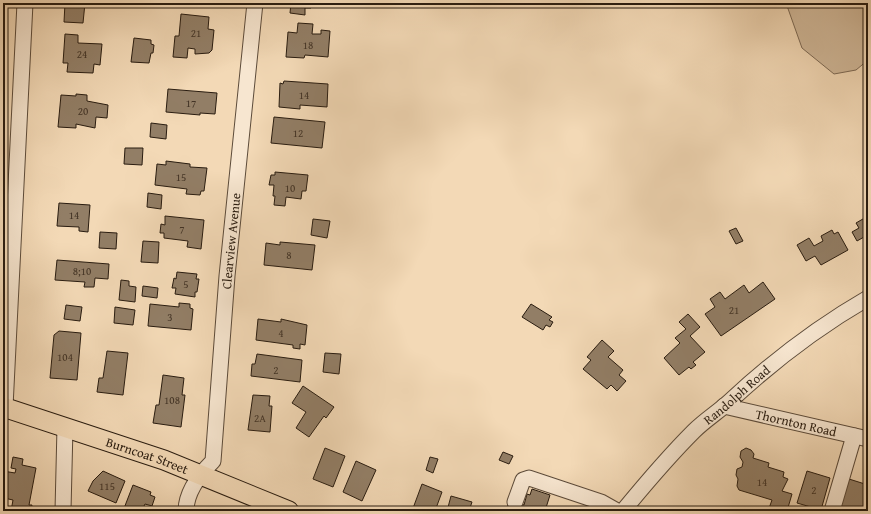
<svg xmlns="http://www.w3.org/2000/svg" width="871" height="514" viewBox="0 0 871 514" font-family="'Gentium Book Plus',serif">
<rect width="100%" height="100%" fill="#f3d9b6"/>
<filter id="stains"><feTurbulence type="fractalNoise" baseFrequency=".005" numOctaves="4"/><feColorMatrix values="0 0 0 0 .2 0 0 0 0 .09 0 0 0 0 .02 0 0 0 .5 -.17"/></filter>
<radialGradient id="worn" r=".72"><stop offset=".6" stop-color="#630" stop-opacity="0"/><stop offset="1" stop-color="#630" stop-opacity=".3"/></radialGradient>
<!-- green -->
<path fill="#d1b99a" stroke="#7d6a55" d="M 786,3 L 868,3 L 868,60 L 856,70 L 834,74 L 802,48 Z"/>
<!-- building -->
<g fill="#927e66" stroke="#291c10">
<path d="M 65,3 L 85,3 L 83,23 L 64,22 Z"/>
<path d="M 291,3 L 312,3 L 311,8 L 305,8 L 305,15 L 290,13 Z"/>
<path d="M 181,14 L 209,17 L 208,29 L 214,30 L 212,50 L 209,53 L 195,54 L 195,49 L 188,48 L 187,58 L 173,57 L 175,36 L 179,36 Z"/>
<path d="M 298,23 L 313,24 L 312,34 L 321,34 L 321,30 L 330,31 L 328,57 L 305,55 L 304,58 L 286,57 L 288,32 L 297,33 Z"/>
<path d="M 65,34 L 78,35 L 78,43 L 102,44 L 100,65 L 94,64 L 93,73 L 67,72 L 68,63 L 63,63 Z"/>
<path d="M 134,38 L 151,40 L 151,44 L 154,45 L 153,53 L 151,53 L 149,63 L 131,62 Z"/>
<path d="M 284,81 L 328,84 L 327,107 L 300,105 L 300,109 L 279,107 L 280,83 L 283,84 Z"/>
<path d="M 168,89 L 217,93 L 215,114 L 200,113 L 200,115 L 166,112 Z"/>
<path d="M 76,94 L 87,95 L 87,101 L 108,105 L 107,118 L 96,117 L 95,128 L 76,124 L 76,128 L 58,127 L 61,95 L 76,96 Z"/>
<path d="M 274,117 L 325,122 L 322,148 L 271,143 Z"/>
<path d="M 151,123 L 167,125 L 166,139 L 150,137 Z"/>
<path d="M 125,148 L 143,148 L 142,165 L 124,164 Z"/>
<path d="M 166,161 L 190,164 L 190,167 L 207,168 L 204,191 L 201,191 L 200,195 L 186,194 L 187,189 L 155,185 L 157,164 L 166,165 Z"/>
<path d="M 275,172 L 308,175 L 306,191 L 302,191 L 301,199 L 286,197 L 285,206 L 274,205 L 275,196 L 273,196 L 274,185 L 269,185 L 271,175 L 275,175 Z"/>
<path d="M 148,193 L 162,195 L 161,209 L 147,207 Z"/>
<path d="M 59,203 L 90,205 L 88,232 L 79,231 L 79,227 L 57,226 Z"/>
<path d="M 165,216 L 204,220 L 201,249 L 187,247 L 188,241 L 164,238 L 164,233 L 160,233 L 161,224 L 165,225 Z"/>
<path d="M 868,216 L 868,242 L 866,243 L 864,237 L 857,241 L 852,232 L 859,228 L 856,223 Z"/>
<path d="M 313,219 L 330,221 L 327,238 L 311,235 Z"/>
<path d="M 736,228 L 743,241 L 736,244 L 729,231 Z"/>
<path d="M 832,230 L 834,234 L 838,232 L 848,250 L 821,265 L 815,256 L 806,261 L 797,245 L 809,238 L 814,246 L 823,241 L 821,236 Z"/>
<path d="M 100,232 L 117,233 L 116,249 L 99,248 Z"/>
<path d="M 143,241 L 159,242 L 158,263 L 141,262 Z"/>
<path d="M 280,242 L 315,245 L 312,270 L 264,265 L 266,243 L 280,245 Z"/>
<path d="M 57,260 L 109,264 L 108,279 L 95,278 L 94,287 L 84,287 L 85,282 L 55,280 Z"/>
<path d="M 177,272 L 197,274 L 196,279 L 199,279 L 197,292 L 195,292 L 195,297 L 175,294 L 176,288 L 172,288 L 174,278 L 176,279 Z"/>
<path d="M 121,280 L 129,281 L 129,286 L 136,287 L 135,302 L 119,300 Z"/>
<path d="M 763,282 L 775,299 L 721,336 L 705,314 L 715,307 L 710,299 L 720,292 L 725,299 L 744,285 L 749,293 Z"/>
<path d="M 143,286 L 158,288 L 157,298 L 142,296 Z"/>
<path d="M 179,303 L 190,304 L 190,308 L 193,309 L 191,330 L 148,326 L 150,304 L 179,307 Z"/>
<path d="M 531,304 L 552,317 L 549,320 L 553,322 L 550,327 L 546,325 L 543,330 L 522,317 Z"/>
<path d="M 66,305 L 82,307 L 80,321 L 64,319 Z"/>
<path d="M 115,307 L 135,310 L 133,325 L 114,323 Z"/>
<path d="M 688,314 L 700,327 L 690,336 L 705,352 L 693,362 L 696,365 L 691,369 L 689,367 L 679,375 L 664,358 L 680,343 L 675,338 L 686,329 L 679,322 Z"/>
<path d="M 258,319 L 281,322 L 281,319 L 307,325 L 305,345 L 300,344 L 300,349 L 293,348 L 293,345 L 256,340 Z"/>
<path d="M 59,331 L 81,333 L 77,380 L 50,378 L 54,335 Z"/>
<path d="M 602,340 L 614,351 L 608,357 L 623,370 L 619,375 L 626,381 L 617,391 L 611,385 L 607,389 L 583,369 L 591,360 L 587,357 Z"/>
<path d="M 107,351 L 128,353 L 123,395 L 97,392 L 99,378 L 103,378 Z"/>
<path d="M 325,353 L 341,354 L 339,374 L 323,372 Z"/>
<path d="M 257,354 L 302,360 L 300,382 L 251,376 L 252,364 L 255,364 Z"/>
<path d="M 163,375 L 184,378 L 182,395 L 185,395 L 181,427 L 153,423 L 156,405 L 159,405 Z"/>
<path d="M 303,386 L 334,407 L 326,418 L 324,416 L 309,437 L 296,428 L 306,412 L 292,403 Z"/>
<path d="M 253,395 L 270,396 L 269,406 L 272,406 L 270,432 L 248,430 Z"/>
<path d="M 325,448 L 345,456 L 333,487 L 313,479 Z"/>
<path d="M 746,448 L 751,450 L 754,454 L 753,458 L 769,463 L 768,467 L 784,472 L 783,477 L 788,479 L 782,491 L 792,494 L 787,511 L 768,511 L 772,500 L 739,490 L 737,486 L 738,479 L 736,475 L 737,469 L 742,467 L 743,462 L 740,457 L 741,451 Z"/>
<path d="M 503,452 L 513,456 L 509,464 L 499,460 Z"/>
<path d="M 13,457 L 23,459 L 22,465 L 36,468 L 29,505 L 32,505 L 31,511 L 11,511 L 13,500 L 4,498 L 3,471 L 15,473 L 16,469 L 11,468 Z"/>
<path d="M 430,457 L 438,459 L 433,473 L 426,470 Z"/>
<path d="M 356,461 L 376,470 L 362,501 L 343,492 Z"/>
<path d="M 103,471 L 125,481 L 116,503 L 88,491 L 93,481 Z"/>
<path d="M 807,471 L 830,478 L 821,510 L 797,503 Z"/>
<path d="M 849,479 L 868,485 L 868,497 L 864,511 L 838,511 Z"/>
<path d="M 422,484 L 442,492 L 435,511 L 412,511 Z"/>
<path d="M 133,485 L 151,492 L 150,495 L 155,497 L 152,506 L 145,504 L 143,508 L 149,511 L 123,511 Z"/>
<path d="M 532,489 L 550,495 L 545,511 L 506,511 L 510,500 L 524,505 L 527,494 L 530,495 Z"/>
<path d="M 451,496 L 472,502 L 469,511 L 447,511 Z"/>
</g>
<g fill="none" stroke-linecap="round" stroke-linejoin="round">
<defs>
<g id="minor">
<path id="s1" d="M 724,406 L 868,439"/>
<path d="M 5,407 L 25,3"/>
<path d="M 515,502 L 523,480 L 529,478 L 601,502 L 617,511"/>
<path d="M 63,511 L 65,427"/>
<path id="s2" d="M 186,511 C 186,492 200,474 213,461 L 227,276 L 255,3"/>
<path id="s3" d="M 623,511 C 646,483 669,456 694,431 C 705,420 718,412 729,402 C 773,361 816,328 868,298"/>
<path d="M 832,511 L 854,436"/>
</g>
<g id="major">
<path id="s4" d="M 3,407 L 164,460 L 289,511"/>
</g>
</defs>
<!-- minor casing -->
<use href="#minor" stroke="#5c4b3a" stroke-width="17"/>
<!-- major casing -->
<use href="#major" stroke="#291c10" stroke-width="21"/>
<!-- minor -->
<use href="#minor" stroke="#f7e6d0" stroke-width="15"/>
<!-- major -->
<use href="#major" stroke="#f3d9b6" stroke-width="19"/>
</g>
<g text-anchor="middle" stroke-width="3" stroke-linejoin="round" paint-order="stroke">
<!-- number labels -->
<g font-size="11" fill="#433426">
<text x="196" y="37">21</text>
<text x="308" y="49">18</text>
<text x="82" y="58">24</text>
<text x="304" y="99">14</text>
<text x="191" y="107">17</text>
<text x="83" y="115">20</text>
<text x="298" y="137">12</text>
<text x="181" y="181">15</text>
<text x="290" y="192">10</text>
<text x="74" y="219">14</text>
<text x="182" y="233">7</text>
<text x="289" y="259">8</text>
<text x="82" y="275">8;10</text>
<text x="186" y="288">5</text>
<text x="734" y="314">21</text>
<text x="170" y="321">3</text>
<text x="281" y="337">4</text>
<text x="65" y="361">104</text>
<text x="276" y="374">2</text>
<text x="172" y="404">108</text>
<text x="260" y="422">2A</text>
<text x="762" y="486">14</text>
<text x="107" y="490">115</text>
<text x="814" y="494">2</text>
</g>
<!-- street labels -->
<g font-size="13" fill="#291c10" stroke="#f7e6d0">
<text dy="5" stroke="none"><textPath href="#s2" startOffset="279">Clearview Avenue</textPath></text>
<text dy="5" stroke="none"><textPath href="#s3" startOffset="163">Randolph Road</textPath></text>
<text dy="5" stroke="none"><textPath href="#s1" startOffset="74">Thornton Road</textPath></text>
<text dy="5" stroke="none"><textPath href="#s4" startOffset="152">Burncoat Street</textPath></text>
</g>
</g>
<!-- margin -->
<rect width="871" height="514" fill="none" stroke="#f3d9b6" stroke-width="16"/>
<rect x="4" y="4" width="863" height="506" fill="none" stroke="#291c10" stroke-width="2"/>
<rect x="8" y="8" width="855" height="498" fill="none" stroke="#291c10"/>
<rect width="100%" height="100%" filter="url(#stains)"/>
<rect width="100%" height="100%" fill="url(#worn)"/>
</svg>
